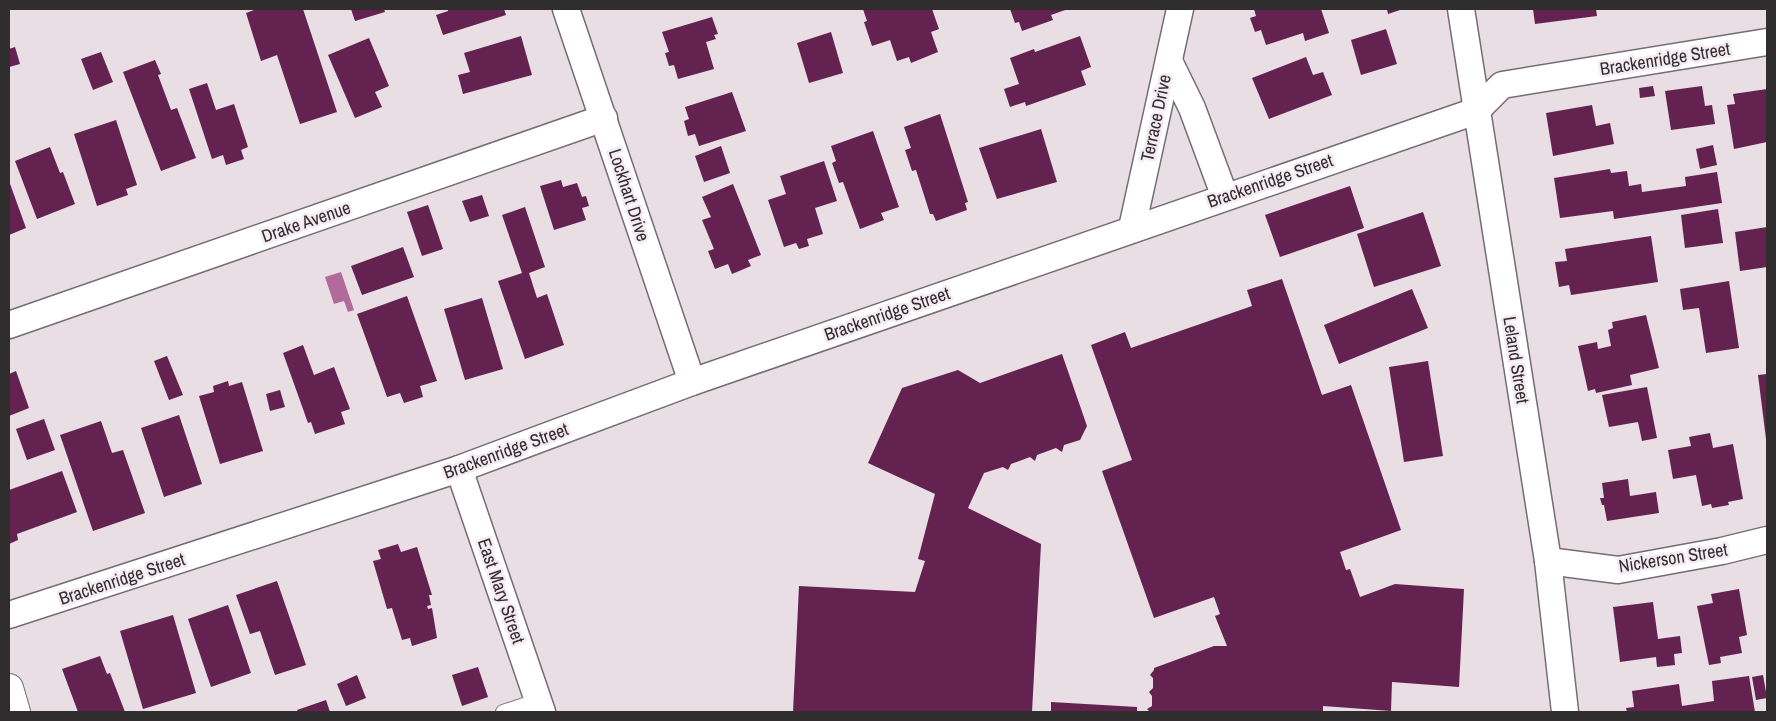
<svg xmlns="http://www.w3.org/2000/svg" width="1776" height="721" viewBox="0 0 1776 721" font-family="'Archivo Narrow',sans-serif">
<rect width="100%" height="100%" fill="#e8dee4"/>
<!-- water -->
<path fill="#b26a9a" d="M 341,272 L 354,310 L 348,312 L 344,301 L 334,304 L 325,277 Z"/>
<!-- building -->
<g fill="#642251">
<path d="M 257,9 L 303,9 L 337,112 L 300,124 L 277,55 L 261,61 L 246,13 Z"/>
<path d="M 351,9 L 384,9 L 385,12 L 355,21 Z"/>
<path d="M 448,9 L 504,9 L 506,15 L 443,35 L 436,15 L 448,11 Z"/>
<path d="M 863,9 L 932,9 L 939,29 L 931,32 L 938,52 L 911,63 L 909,57 L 897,61 L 890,40 L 872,46 L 864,22 L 867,21 Z"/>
<path d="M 1010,9 L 1068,9 L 1051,15 L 1053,20 L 1022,31 L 1019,22 L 1015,23 Z"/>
<path d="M 1254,9 L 1321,9 L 1329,33 L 1305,41 L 1303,33 L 1266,45 L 1261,30 L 1255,32 L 1250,18 L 1256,16 Z"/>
<path d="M 1387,9 L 1403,9 L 1388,14 Z"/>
<path d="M 1533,9 L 1596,9 L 1597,16 L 1535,24 Z"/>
<path d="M 712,17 L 718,34 L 714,35 L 716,39 L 706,42 L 714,69 L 678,79 L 674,65 L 669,66 L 665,53 L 669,52 L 662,32 Z"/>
<path d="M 1386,29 L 1397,64 L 1361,75 L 1351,40 Z"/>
<path d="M 831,32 L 843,73 L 809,83 L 797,43 Z"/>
<path d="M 521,36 L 532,75 L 463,94 L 458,75 L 470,72 L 464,53 Z"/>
<path d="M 1080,36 L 1091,67 L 1081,71 L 1086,85 L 1026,106 L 1025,102 L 1010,107 L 1004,89 L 1019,84 L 1010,58 L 1034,49 L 1035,52 Z"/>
<path d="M 369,38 L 389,86 L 375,92 L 382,107 L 355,118 L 328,55 Z"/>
<path d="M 15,47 L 20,64 L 9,67 L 9,49 Z"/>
<path d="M 101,52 L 113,82 L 93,90 L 81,59 Z"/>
<path d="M 1306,57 L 1313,75 L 1323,72 L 1332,95 L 1269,119 L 1252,78 Z"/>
<path d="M 155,60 L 161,74 L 158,75 L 171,110 L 177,108 L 196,158 L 161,171 L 123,72 Z"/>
<path d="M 207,83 L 216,110 L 234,104 L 248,147 L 241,150 L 244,159 L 226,165 L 223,155 L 212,159 L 189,89 Z"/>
<path d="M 1653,86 L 1655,96 L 1640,98 L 1639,88 Z"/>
<path d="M 1702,86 L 1705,106 L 1712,105 L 1715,124 L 1671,130 L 1665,91 Z"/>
<path d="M 1767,89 L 1767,142 L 1734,149 L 1727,105 L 1735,104 L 1733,94 Z"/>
<path d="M 732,92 L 746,131 L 699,146 L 695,134 L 688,136 L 684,121 L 689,119 L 685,107 Z"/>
<path d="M 1592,105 L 1596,126 L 1610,123 L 1614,144 L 1553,156 L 1546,113 Z"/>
<path d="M 940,114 L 968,202 L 965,203 L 967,210 L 936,221 L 933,214 L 930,214 L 916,170 L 912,171 L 905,150 L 911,148 L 904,127 Z"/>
<path d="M 116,120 L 137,185 L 126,189 L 128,195 L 97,206 L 74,134 Z"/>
<path d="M 1041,129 L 1057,182 L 997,199 L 979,148 Z"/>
<path d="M 873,131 L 899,207 L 881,213 L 884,220 L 860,229 L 843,182 L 839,183 L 832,163 L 836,161 L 831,146 Z"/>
<path d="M 1713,145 L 1717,165 L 1700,169 L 1696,149 Z"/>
<path d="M 721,146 L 730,173 L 704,182 L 695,156 Z"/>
<path d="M 50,147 L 60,173 L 63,172 L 75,204 L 37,219 L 15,161 Z"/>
<path d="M 824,161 L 837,201 L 815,208 L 823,234 L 807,239 L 809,246 L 799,249 L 796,243 L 784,247 L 768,200 L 786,194 L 780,176 Z"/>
<path d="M 1610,169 L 1611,173 L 1627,171 L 1629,186 L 1641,184 L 1642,192 L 1686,186 L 1685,177 L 1717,172 L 1722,203 L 1614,219 L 1613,211 L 1560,218 L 1554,178 Z"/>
<path d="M 561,180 L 563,187 L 577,183 L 582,197 L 586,196 L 589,206 L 582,208 L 586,220 L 554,230 L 540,186 Z"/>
<path d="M 9,181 L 26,228 L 9,235 Z"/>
<path d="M 733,184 L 761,255 L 748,260 L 751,266 L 732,274 L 728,264 L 715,269 L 708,251 L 714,249 L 702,220 L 711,217 L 702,197 Z"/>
<path d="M 1350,186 L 1364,228 L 1280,257 L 1265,215 Z"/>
<path d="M 482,195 L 489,216 L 470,222 L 462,201 Z"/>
<path d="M 428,205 L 443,249 L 422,256 L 407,212 Z"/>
<path d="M 525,207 L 545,267 L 529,273 L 537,298 L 547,294 L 564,345 L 525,359 L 498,281 L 522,273 L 502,215 Z"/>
<path d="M 1718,209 L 1723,243 L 1685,248 L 1681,215 Z"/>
<path d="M 1423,212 L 1441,266 L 1374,287 L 1357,234 Z"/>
<path d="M 1767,227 L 1767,267 L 1740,271 L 1735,232 Z"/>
<path d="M 1651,236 L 1658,282 L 1571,295 L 1569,285 L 1559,287 L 1555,262 L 1567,261 L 1565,249 Z"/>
<path d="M 403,247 L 414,277 L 362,295 L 351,266 Z"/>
<path d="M 1282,279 L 1322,395 L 1351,385 L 1401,530 L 1340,552 L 1346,570 L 1350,569 L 1360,597 L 1395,584 L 1464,589 L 1459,687 L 1392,682 L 1391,711 L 1323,706 L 1323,712 L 1150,712 L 1147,709 L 1152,706 L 1152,696 L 1149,692 L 1153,688 L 1153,678 L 1150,675 L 1154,670 L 1154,668 L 1214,646 L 1227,646 L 1215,616 L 1220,614 L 1214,597 L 1154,618 L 1102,471 L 1132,460 L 1091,345 L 1125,332 L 1131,348 L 1252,306 L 1247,290 Z"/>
<path d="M 1729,281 L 1739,348 L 1706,353 L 1699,308 L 1683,310 L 1680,289 Z"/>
<path d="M 1412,289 L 1428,328 L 1339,364 L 1324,325 Z"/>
<path d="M 407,296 L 437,381 L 420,386 L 423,397 L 404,403 L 400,393 L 387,397 L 357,314 Z"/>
<path d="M 482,298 L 503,369 L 465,380 L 444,309 Z"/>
<path d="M 1646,315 L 1659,368 L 1630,375 L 1632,385 L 1596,393 L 1595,389 L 1588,391 L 1578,346 L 1597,342 L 1598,349 L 1611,346 L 1608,330 L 1613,328 L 1612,322 Z"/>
<path d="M 303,345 L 314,375 L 334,367 L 350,409 L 341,412 L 345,424 L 315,434 L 311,422 L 308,423 L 283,353 Z"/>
<path d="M 1062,354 L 1087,426 L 1080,440 L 1064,445 L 1062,452 L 1056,448 L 1037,455 L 1035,461 L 1030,457 L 1011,464 L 1008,470 L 1003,467 L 984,473 L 968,508 L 1041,544 L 1032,712 L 793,712 L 799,586 L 915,592 L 925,561 L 918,559 L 935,494 L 868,463 L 902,388 L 958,370 L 980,383 Z"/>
<path d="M 167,356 L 183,395 L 169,400 L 154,361 Z"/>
<path d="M 1428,361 L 1443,456 L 1404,462 L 1389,367 Z"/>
<path d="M 16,371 L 29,408 L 9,416 L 9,374 Z"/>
<path d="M 1767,374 L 1767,438 L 1766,439 L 1758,375 Z"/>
<path d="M 228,381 L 229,386 L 242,382 L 263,451 L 220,464 L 199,396 L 214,392 L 213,386 Z"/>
<path d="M 1647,387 L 1657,438 L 1642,441 L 1638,422 L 1609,427 L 1602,395 Z"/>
<path d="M 280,390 L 285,407 L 270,411 L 266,394 Z"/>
<path d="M 179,415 L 202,484 L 164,497 L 141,428 Z"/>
<path d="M 44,419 L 55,450 L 27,460 L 16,429 Z"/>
<path d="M 101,421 L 112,453 L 123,450 L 145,513 L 93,531 L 60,435 Z"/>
<path d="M 1710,433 L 1713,448 L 1733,444 L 1743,499 L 1728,502 L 1729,505 L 1712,508 L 1711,504 L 1702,506 L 1696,475 L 1673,479 L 1668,450 L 1691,446 L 1689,437 Z"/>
<path d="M 62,471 L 77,512 L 17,534 L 18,540 L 9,544 L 9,490 Z"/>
<path d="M 1628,479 L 1630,496 L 1656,492 L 1659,513 L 1607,521 L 1604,505 L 1602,505 L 1600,498 L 1604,498 L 1602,483 Z"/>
<path d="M 398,544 L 401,552 L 417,547 L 432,595 L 429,595 L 431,605 L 427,606 L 428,609 L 432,608 L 437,638 L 412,646 L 410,638 L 402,640 L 392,608 L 387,609 L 373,561 L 381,559 L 378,550 Z"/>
<path d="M 277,581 L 306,665 L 275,675 L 260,631 L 250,634 L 236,595 Z"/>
<path d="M 1739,589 L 1747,635 L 1739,637 L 1742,653 L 1720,657 L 1721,663 L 1709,665 L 1697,606 L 1713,603 L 1711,594 Z"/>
<path d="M 1653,602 L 1658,639 L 1680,636 L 1682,653 L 1674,654 L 1675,665 L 1657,667 L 1656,657 L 1620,662 L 1613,607 Z"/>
<path d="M 228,605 L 251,673 L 211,687 L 188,619 Z"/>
<path d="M 173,615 L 196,693 L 143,709 L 120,631 Z"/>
<path d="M 100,656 L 107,674 L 110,673 L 125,712 L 78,712 L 62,669 Z"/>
<path d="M 478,667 L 488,697 L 462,706 L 452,675 Z"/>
<path d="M 357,675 L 366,698 L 346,706 L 337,684 Z"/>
<path d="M 1763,675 L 1767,698 L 1756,700 L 1752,677 Z"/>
<path d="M 1749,676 L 1755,712 L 1627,712 L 1626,708 L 1634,707 L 1632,691 L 1679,684 L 1682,706 L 1714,701 L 1712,681 Z"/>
<path d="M 326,700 L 330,712 L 298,712 L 297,710 Z"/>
<path d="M 1051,702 L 1137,707 L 1137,712 L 1051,712 Z"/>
</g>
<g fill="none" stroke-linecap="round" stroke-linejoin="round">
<defs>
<path id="lane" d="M 503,712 L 539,700"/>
<g id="street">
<path d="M 566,9 L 692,382"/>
<path d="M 1461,9 L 1548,561 L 1565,712"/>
<path d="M 1169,61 L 1192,108 L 1225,197"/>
<path d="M 1132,228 L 1180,9"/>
<path d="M 9,325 L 604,118"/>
<path d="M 459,469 L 542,712"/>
<path d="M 1548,561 L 1618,570 L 1722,551 L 1767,540"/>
<path d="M 9,615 L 459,469 L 692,382 L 1476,111 L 1502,85 L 1767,42"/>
</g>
<path id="secondary" d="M 9,688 L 16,712"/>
</defs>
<!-- lane casing -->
<use href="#lane" stroke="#756d72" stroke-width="16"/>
<!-- street casing -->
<use href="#street" stroke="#756d72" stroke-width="29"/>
<!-- secondary casing -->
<use href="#secondary" stroke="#756d72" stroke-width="30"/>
<!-- lane -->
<use href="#lane" stroke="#fff" stroke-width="14"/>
<!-- street -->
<use href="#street" stroke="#fff" stroke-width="26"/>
<!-- secondary -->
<use href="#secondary" stroke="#fff" stroke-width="28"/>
</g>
<g text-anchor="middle" stroke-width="5" stroke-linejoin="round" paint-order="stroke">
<!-- street labels -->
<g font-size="18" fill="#302d2f" stroke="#f5ebf1">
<text transform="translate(1665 59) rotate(-9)" y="6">Brackenridge Street</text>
<text transform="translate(1156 118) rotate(-78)" y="6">Terrace Drive</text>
<text transform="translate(1270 181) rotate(-19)" y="6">Brackenridge Street</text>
<text transform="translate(629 195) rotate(72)" y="6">Lockhart Drive</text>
<text transform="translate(306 222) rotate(-19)" y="6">Drake Avenue</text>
<text transform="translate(887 314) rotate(-19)" y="6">Brackenridge Street</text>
<text transform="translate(1516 360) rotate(81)" y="6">Leland Street</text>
<text transform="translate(506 451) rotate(-20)" y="6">Brackenridge Street</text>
<text transform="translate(1673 558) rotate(-9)" y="6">Nickerson Street</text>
<text transform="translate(122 579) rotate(-18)" y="6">Brackenridge Street</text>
<text transform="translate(501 591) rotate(71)" y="6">East Mary Street</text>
</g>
</g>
<!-- border -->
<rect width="1776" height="721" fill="none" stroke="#302d2f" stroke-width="20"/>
</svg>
